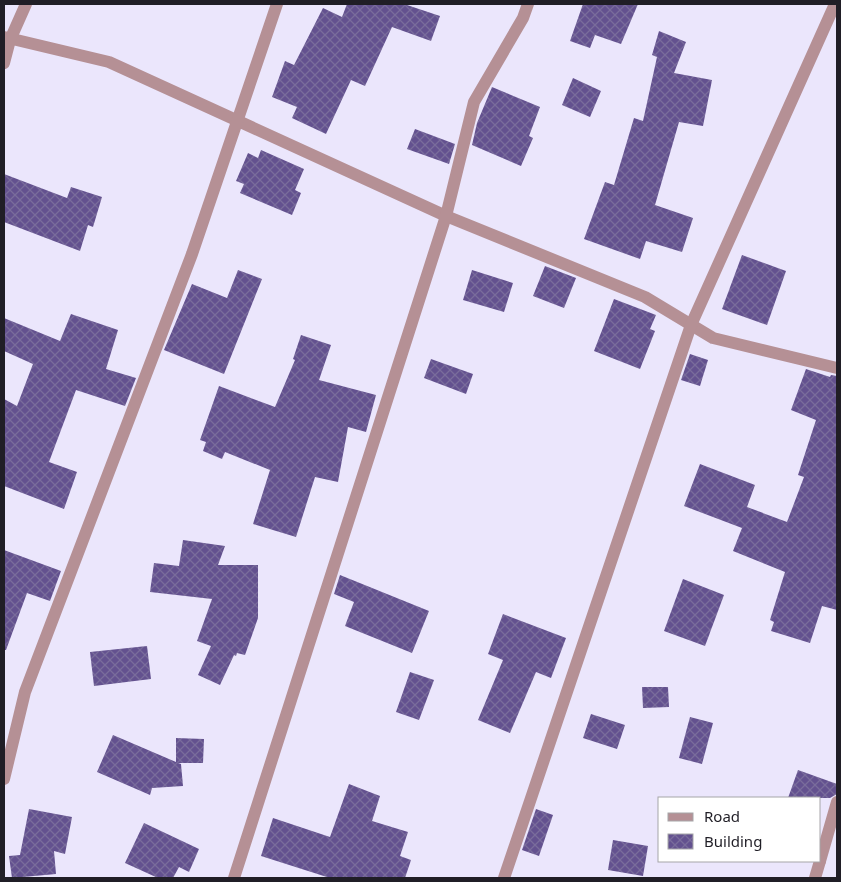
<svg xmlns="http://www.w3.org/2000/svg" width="841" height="882" viewBox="0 0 841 882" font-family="'Noto Sans',sans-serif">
<defs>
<pattern id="building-cross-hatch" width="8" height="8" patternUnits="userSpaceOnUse" patternTransform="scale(1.25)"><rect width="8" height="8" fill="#63518f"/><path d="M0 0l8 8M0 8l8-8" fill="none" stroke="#796c9b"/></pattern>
</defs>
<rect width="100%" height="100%" fill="#ebe6fc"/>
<!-- building -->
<g fill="url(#building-cross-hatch)">
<path d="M 347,4 L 404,4 L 440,16 L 431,41 L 392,27 L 365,86 L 351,80 L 326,134 L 292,118 L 297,107 L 272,97 L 285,61 L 294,65 L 323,8 L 342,17 Z"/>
<path d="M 583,4 L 638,4 L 621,44 L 595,35 L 590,48 L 570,41 Z"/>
<path d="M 659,31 L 686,42 L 674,73 L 712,80 L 703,126 L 679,122 L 655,205 L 693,218 L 682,252 L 646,241 L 640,259 L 584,239 L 605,182 L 614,185 L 634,118 L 643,121 L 657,57 L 652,55 Z"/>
<path d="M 573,78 L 601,91 L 590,117 L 562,105 Z"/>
<path d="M 492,87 L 540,107 L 529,136 L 533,138 L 521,166 L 472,145 L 477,123 Z"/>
<path d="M 415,129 L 455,144 L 449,164 L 407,149 Z"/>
<path d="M 261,150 L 304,169 L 295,190 L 301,193 L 292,215 L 240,193 L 244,184 L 236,181 L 248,153 L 258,158 Z"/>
<path d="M 4,174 L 67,198 L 71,187 L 102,197 L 93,227 L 88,225 L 80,251 L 4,222 Z"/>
<path d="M 742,255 L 786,271 L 767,325 L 722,309 Z"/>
<path d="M 545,266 L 576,278 L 564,308 L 533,296 Z"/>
<path d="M 238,270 L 262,279 L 224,374 L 164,350 L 192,284 L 227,298 Z"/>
<path d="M 472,270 L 513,283 L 504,312 L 463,300 Z"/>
<path d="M 614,299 L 656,315 L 650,329 L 655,331 L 640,369 L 594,351 Z"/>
<path d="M 71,314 L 118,330 L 106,369 L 136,378 L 125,406 L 76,390 L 49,462 L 77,472 L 64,509 L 4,486 L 4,399 L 17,406 L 33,364 L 4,351 L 4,318 L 60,341 Z"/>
<path d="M 301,335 L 331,345 L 319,380 L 376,395 L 366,432 L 348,427 L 338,482 L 315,477 L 296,537 L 253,524 L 270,470 L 225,452 L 222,459 L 203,451 L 206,442 L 200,440 L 219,386 L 275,407 L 295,360 L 293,359 Z"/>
<path d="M 690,354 L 708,360 L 700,386 L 681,380 Z"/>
<path d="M 431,359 L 473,374 L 466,394 L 424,378 Z"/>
<path d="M 806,369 L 830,377 L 831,375 L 837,376 L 837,610 L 822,606 L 810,643 L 771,631 L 774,622 L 770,620 L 785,572 L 733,551 L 742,528 L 684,506 L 700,464 L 755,485 L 747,507 L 787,522 L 804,477 L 798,475 L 816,420 L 791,410 Z"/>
<path d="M 183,540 L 225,546 L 218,565 L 258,565 L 258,618 L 245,655 L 237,653 L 236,656 L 234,655 L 220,685 L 198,675 L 211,646 L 197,641 L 212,599 L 150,592 L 154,563 L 179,566 Z"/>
<path d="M 4,550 L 61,571 L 50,601 L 27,593 L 6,650 L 4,650 Z"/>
<path d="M 340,575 L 429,611 L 412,653 L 345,626 L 354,602 L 334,594 Z"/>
<path d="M 683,579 L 724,595 L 705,646 L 664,631 Z"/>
<path d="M 503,614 L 566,638 L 551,678 L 536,672 L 510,733 L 478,720 L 503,660 L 488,654 Z"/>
<path d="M 147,646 L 151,679 L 94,686 L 90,652 Z"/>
<path d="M 410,672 L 434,680 L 419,720 L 396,712 Z"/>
<path d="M 642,687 L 668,687 L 669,707 L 643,708 Z"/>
<path d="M 591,714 L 625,725 L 617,749 L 583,738 Z"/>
<path d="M 690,717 L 713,723 L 702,764 L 679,758 Z"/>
<path d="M 113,735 L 176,762 L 176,738 L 204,739 L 203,763 L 178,763 L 181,764 L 183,786 L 152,788 L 150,795 L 97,772 Z"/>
<path d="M 798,770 L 837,784 L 837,794 L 830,798 L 788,798 Z"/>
<path d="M 349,784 L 380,796 L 372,821 L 408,832 L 400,856 L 411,860 L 405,878 L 330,878 L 261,856 L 273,818 L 330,837 Z"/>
<path d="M 29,809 L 72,817 L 65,854 L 54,851 L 56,874 L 12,878 L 9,856 L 20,855 Z"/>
<path d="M 536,809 L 553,815 L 539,856 L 522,850 Z"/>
<path d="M 144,823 L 199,849 L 189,872 L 179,867 L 173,878 L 158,878 L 125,863 Z"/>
<path d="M 613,840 L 648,846 L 643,876 L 608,870 Z"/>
</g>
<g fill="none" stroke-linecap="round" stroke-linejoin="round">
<!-- street -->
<g stroke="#b59095" stroke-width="12">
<path d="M 4,37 L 109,62 L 446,216 L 645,297 L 713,338 L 837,368"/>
<path d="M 4,63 L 10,40 L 26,4"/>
<path d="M 4,779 L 25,692 L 192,254 L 277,4"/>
<path d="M 820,861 L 837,802"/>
<path d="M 234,878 L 446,216 L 474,102 L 523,18 L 528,4"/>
<path d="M 504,878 L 691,325 L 835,4"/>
<path d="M 815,878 L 820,861"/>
</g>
</g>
<!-- border -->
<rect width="841" height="882" fill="none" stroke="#201e26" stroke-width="10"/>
<!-- legend -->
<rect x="658" y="797" width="162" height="65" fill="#ffffff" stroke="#a6a5a8"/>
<rect x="668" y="813" width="25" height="8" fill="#b59095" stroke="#a6a5a8"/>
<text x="704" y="822" font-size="15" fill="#201e26">Road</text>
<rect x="668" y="834" width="25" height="15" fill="url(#building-cross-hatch)" stroke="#a6a5a8"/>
<text x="704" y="847" font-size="15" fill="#201e26">Building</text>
</svg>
